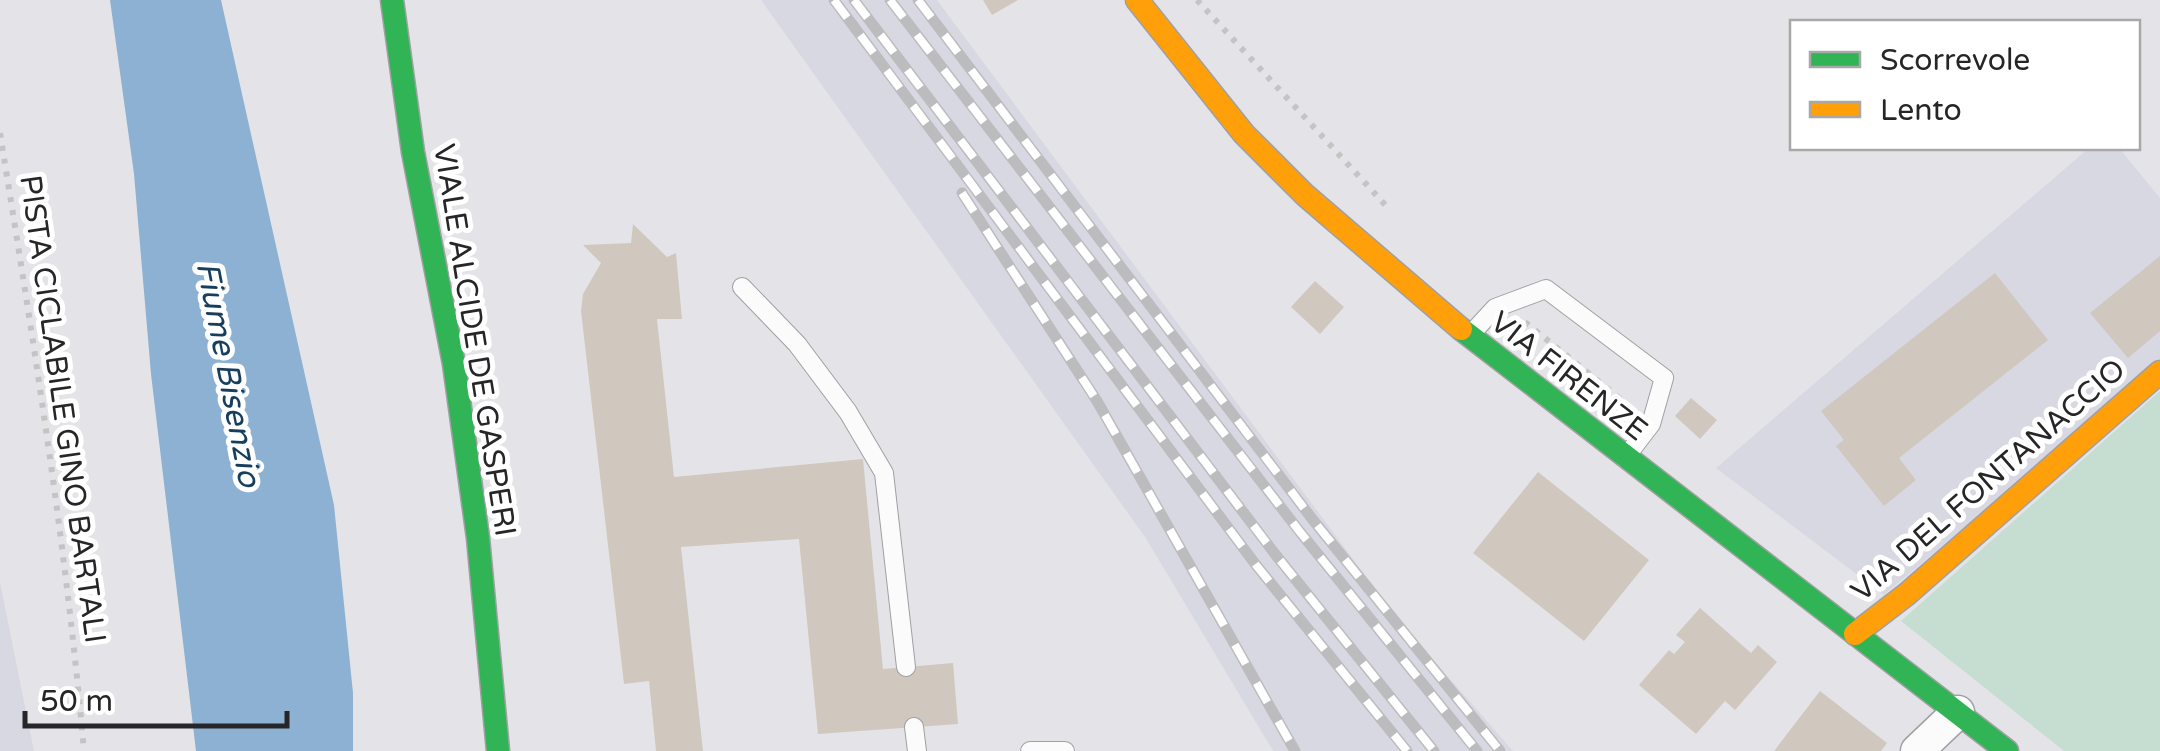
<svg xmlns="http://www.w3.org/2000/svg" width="2160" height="751" viewBox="0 0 2160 751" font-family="'Varela Round',sans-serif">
<rect width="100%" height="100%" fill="#e4e4e8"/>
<!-- built -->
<g fill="#d8d8e2">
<path d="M 761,0 L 937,0 L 1397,618 L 1513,751 L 1273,751 L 1145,537 Z"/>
<path d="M 2089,148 L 2119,148 L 2160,198 L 2160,362 L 1884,595 L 1716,468 Z"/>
<path d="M 0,582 L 34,751 L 0,751 Z"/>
</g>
<!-- green -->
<path fill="#c6ddd2" d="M 2160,391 L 2160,751 L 2064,751 L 1901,621 Z"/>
<!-- water -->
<path fill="#8cb1d2" d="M 110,0 L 221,0 L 334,505 L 353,693 L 353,751 L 196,751 L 151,374 L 134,174 Z"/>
<!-- building -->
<g fill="#d0c8bf">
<path d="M 983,0 L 1018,0 L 992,15 Z"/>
<path d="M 633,224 L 667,257 L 676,253 L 682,319 L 657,319 L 674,477 L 863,459 L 883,669 L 953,663 L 958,724 L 818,734 L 799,539 L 681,547 L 703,751 L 656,751 L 649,681 L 624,684 L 581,311 L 583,294 L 601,263 L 583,245 L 631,243 Z"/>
<path d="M 2160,256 L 2160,331 L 2128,358 L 2090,313 Z"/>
<path d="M 1995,273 L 2048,340 L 1899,458 L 1916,480 L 1884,506 L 1836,446 L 1844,440 L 1821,411 Z"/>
<path d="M 1315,281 L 1344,307 L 1320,334 L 1291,307 Z"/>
<path d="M 1691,398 L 1717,420 L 1700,439 L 1675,416 Z"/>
<path d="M 1538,472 L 1649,560 L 1584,641 L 1473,553 Z"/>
<path d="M 1700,608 L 1751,653 L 1758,645 L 1777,662 L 1735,710 L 1725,701 L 1696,734 L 1639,685 L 1669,650 L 1674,654 L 1685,642 L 1676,635 Z"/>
<path d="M 1820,691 L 1887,743 L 1881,751 L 1774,751 Z"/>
</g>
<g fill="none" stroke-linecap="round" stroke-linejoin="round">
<defs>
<g id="lane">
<path d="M 742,287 L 797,344 L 848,412 L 884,473 L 906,667"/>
<path d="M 1471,334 L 1495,308 L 1546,289 L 1664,378 L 1651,424 L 1625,458"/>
<path d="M 914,727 L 917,751"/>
<path d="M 1030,751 L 1065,751"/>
</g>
<path id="street" d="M 1917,751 L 1958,712"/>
<g id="fast">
<path d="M 392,0 L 413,152 L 454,364 L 478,538 L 498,751"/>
<path d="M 1461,329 L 2007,751"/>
</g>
<g id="slow">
<path d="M 1137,0 L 1244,134 L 1305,195 L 1461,329"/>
<path d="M 1855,634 L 1907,594 L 2160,372"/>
</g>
</defs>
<!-- lane casing -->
<use href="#lane" stroke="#a0a0a3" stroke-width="20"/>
<!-- street casing -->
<use href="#street" stroke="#a0a0a3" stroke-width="35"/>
<!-- fast casing -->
<use href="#fast" stroke="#a0a0a3" stroke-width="25"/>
<!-- slow casing -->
<use href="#slow" stroke="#a0a0a3" stroke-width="25"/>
<!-- path -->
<g stroke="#c4c4c5" stroke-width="6" stroke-dasharray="5 8" stroke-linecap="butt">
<path d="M 1197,0 L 1389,209"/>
<path d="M 0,133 C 33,338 66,544 84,751"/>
<path d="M 1525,322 L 1623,401"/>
</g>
<!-- lane -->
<use href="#lane" stroke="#fbfbfc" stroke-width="18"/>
<!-- street -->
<use href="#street" stroke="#fbfbfc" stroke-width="32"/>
<!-- fast -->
<use href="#fast" stroke="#30b455" stroke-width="22"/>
<!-- slow -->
<use href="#slow" stroke="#ff9f0a" stroke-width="22"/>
<defs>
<g id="rail">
<path d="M 834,0 L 1256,565 L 1407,751"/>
<path d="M 854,0 L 1275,554 L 1434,751"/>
<path d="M 890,0 L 1300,532 L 1477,751"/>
<path d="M 918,0 L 1313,520 L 1500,751"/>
<path d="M 962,193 L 1097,401 L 1295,751"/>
</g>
</defs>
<!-- rail casing -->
<use href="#rail" stroke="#bcbcbe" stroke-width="11"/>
<!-- rail -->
<use href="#rail" stroke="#fff" stroke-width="8" stroke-dasharray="22" stroke-linecap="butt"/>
</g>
<g text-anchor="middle" stroke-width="10" stroke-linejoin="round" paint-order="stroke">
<!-- street labels -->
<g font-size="30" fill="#262628" stroke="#fff">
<text transform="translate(475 340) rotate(81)" y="10">VIALE ALCIDE DE GASPERI</text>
<text transform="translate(1569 376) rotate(38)" y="10">VIA FIRENZE</text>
<text transform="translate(63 409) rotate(82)" y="10">PISTA CICLABILE GINO BARTALI</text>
<text transform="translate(1988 480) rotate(-41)" y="10">VIA DEL FONTANACCIO</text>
</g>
<!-- water labels -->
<g font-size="32" font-style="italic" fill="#163e5d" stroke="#fff">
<text transform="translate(229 374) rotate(79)" y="11">Fiume Bisenzio</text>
</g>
</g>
<!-- legend -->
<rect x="1790" y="20" width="350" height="130" fill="#ffffff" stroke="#a8a8a9" stroke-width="2.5"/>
<rect x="1810" y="52" width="50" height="15" fill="#30b455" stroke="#a8a8a9" stroke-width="2.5"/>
<text x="1880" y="70" font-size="30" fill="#262628">Scorrevole</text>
<rect x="1810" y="102" width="50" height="15" fill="#ff9f0a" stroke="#a8a8a9" stroke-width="2.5"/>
<text x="1880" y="120" font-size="30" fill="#262628">Lento</text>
<!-- scale -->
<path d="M25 711v15h262v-15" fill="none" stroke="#262628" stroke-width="5"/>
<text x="40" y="711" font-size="30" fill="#262628" stroke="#ffffff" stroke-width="8" paint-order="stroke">50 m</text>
</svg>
